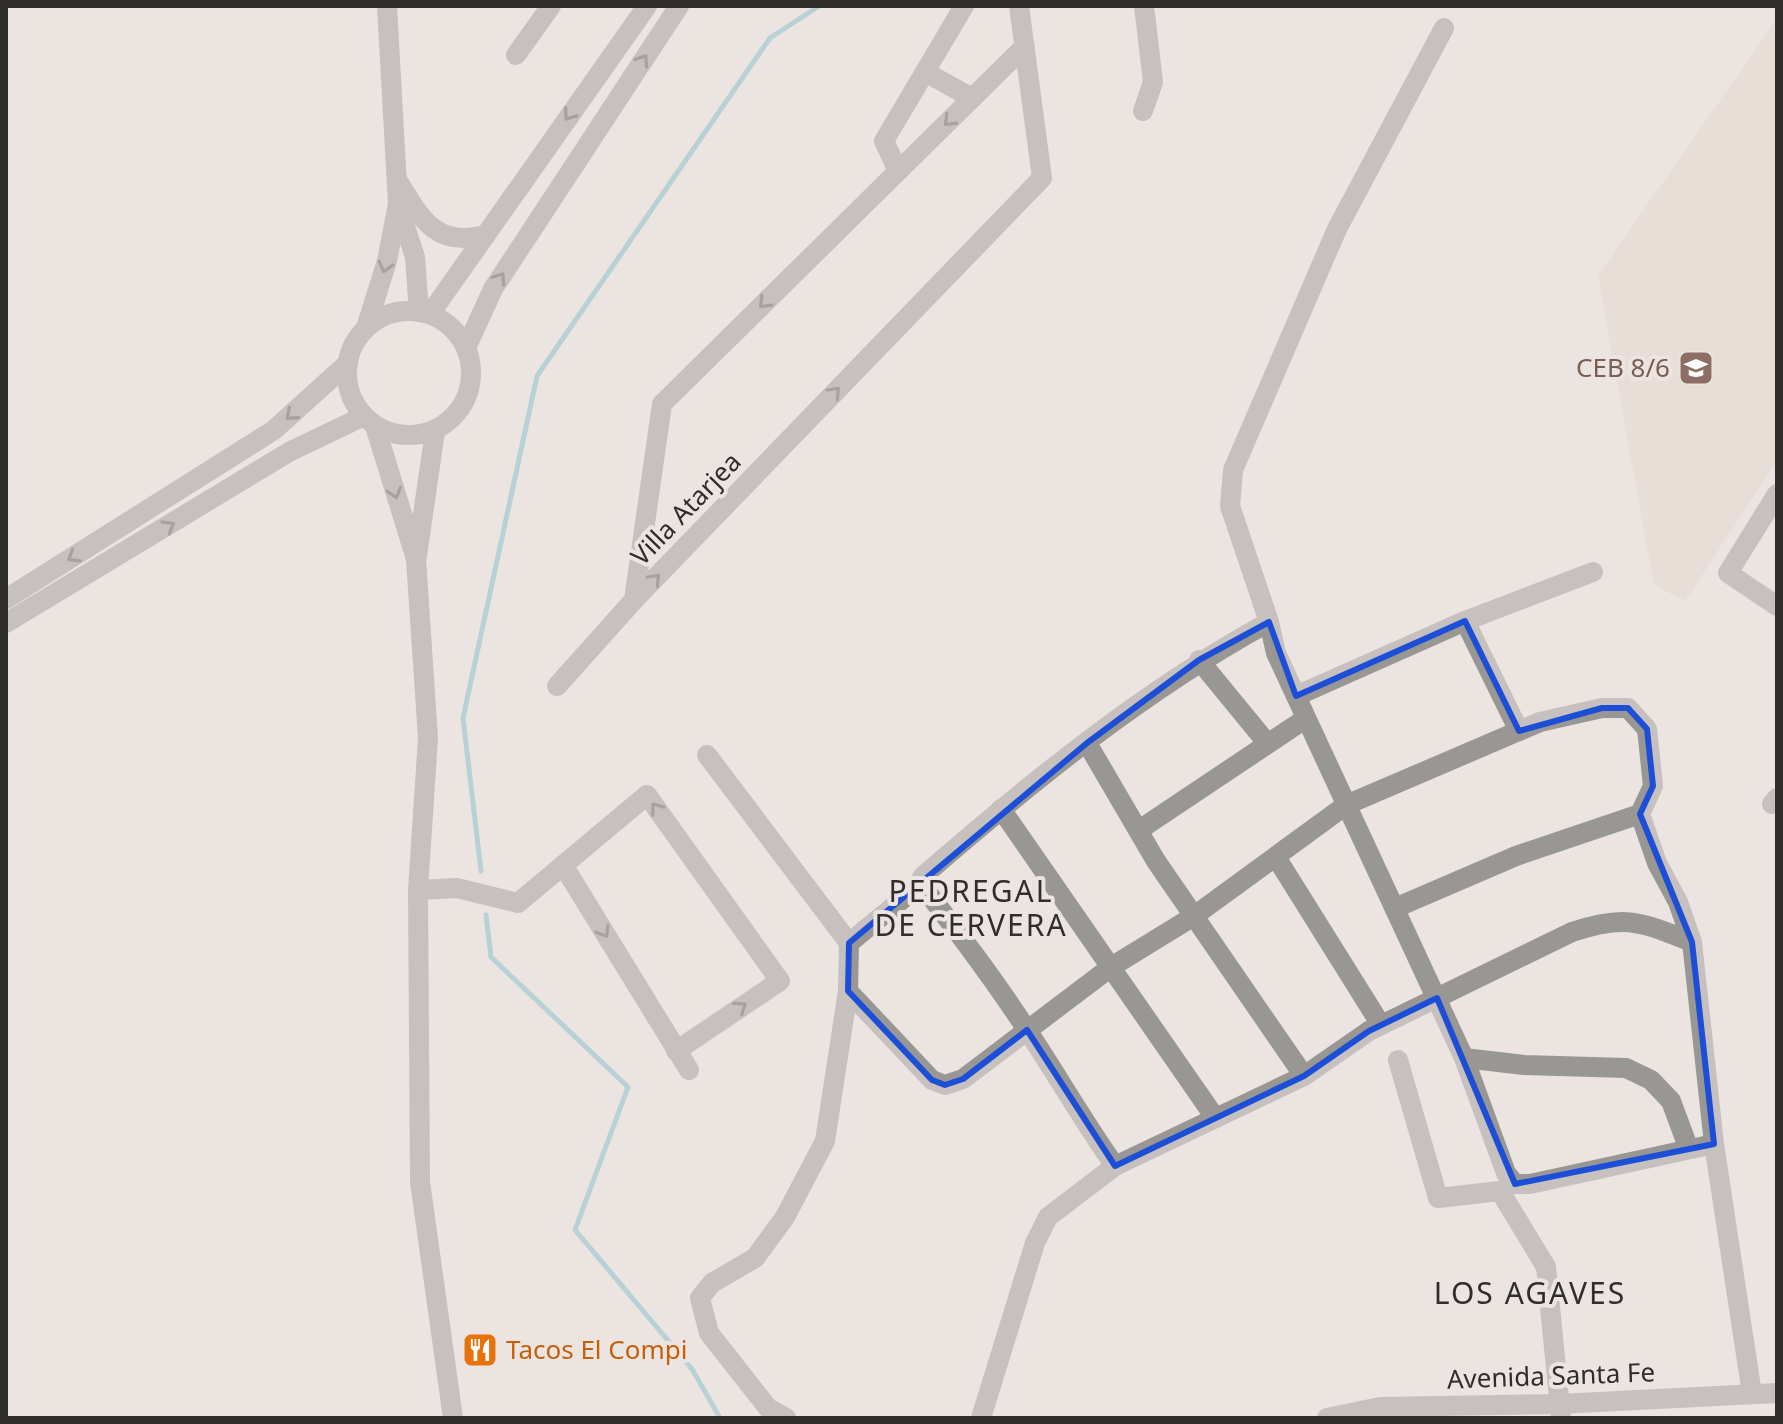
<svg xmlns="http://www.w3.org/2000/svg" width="1783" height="1424" viewBox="0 0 1783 1424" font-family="'Noto Sans',sans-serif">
<rect width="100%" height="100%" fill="#ebe4e0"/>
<!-- built -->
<path fill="#e3d7ce" d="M 1777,19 L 1777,461 L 1685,601 L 1654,585 L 1598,275 Z"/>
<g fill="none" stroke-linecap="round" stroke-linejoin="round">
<!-- stream -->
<g stroke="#79bbc9" stroke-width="5">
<path d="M 481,871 L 463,718 L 537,376 L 770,38 L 819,6"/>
<path d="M 486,915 L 491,957 L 628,1087 L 575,1230 L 692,1369 L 720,1418"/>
</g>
<!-- minor -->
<g stroke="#999794" stroke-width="20">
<path d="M 1019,6 L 1042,178 L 634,600 L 662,404 L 1025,46"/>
<path d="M 1444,28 L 1337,229 L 1233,470 L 1230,506 L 1269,622 L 1276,653 L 1464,1058 L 1506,1173 L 1515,1184 L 1530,1184 L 1714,1144"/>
<path d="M 516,55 L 551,6"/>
<path d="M 925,72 L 972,98"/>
<path d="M 1143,111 L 1153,82 L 1144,6"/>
<path d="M 898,171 L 884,141 L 964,6"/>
<path d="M 398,181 C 421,219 436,248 486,235"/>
<path d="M 399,208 L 415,257 L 419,312"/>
<circle cx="409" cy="373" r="62"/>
<path d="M 430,314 L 647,6"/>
<path d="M 366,328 L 387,261 L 398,204 L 387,6"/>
<path d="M 466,348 L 493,289 L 679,6"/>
<path d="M 375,426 L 416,559 L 428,738 L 418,890 L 420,1182 L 453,1418"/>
<path d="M 1777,494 L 1728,573 L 1777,606"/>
<path d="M 417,556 L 435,431"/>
<path d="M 6,599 L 274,430 L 348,363"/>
<path d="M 1465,621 L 1593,572"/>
<path d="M 6,623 L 289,452 L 364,416"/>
<path d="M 1199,660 L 1267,743"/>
<path d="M 557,686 L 634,600"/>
<path d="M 1296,696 L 1465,621 L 1519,731"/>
<path d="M 1087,743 L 1156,861 L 1304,1076"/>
<path d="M 707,755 L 849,943 L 848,991 L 932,1080 L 945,1085 L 963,1079 L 1111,967 L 1194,916 L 1346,805 L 1540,722 L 1602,708 L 1628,708 L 1647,729 L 1653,786 L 1640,814 L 1657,863 L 1678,902 L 1692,942 L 1714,1144 L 1752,1394"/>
<path d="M 1772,804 L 1777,798"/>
<path d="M 1001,809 L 1214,1116"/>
<path d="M 1139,830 L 1305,719"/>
<path d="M 1276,857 L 1381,1025"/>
<path d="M 563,865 L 689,1070"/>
<path d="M 921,884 C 957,931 993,978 1025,1027 C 1056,1073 1083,1121 1115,1166"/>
<path d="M 418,890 L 457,888 L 518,903 L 647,795 L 780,981 L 676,1051"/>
<path d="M 1395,908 L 1516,856 L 1640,814"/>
<path d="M 849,943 L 921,884 L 922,877 C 1030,783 1143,691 1269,622"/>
<path d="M 1464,1058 L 1524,1065 L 1626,1068 L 1651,1080 L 1671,1101 L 1688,1147"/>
<path d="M 1398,1060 L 1438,1198 L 1500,1191 L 1546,1267 L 1561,1418"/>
<path d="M 786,1418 L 768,1408 L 709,1333 L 700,1298 L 712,1283 L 755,1258 L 785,1217 L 825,1141 L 848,991"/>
<path d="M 981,1418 L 1035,1243 L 1048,1217 L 1115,1166 L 1304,1076 L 1369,1031 L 1572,932 C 1627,914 1640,922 1692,942"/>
<path d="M 1327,1418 L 1380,1407 L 1559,1404 L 1777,1393"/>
</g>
</g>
<!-- one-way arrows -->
<defs><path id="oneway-chevron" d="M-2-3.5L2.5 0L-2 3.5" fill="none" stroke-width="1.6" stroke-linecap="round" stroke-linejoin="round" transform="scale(2)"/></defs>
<g stroke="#555350">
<use href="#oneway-chevron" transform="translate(643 60) rotate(-57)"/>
<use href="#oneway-chevron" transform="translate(569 115) rotate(126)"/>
<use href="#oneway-chevron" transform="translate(949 121) rotate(135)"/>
<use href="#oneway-chevron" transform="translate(385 267) rotate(105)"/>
<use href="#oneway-chevron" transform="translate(500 278) rotate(-57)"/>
<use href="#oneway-chevron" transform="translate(764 303) rotate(135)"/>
<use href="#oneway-chevron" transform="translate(835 392) rotate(-46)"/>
<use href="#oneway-chevron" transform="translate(291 415) rotate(139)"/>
<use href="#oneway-chevron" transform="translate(395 493) rotate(73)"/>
<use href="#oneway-chevron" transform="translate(169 526) rotate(-31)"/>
<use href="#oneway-chevron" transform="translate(73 557) rotate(148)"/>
<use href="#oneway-chevron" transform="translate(655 579) rotate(-46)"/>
<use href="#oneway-chevron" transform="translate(656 808) rotate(-126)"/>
<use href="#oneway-chevron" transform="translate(604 932) rotate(59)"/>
<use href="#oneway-chevron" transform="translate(741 1007) rotate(-34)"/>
</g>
<!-- marked area -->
<path d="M0 0H1783V1424H0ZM 1465,621 L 1519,731 L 1602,708 L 1628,708 L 1647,729 L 1653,786 L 1640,814 L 1692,942 L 1714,1144 L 1515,1184 L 1437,998 L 1369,1031 L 1304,1076 L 1115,1166 L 1027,1030 L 963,1079 L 945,1085 L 932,1080 L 848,991 L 849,943 L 1087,743 L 1199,660 L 1269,622 L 1296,696 Z" fill="#ebe4e0" fill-opacity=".55" fill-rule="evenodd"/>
<path fill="none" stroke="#1d4ed8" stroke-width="6" stroke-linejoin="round" d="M 1465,621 L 1519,731 L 1602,708 L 1628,708 L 1647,729 L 1653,786 L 1640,814 L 1692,942 L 1714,1144 L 1515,1184 L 1437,998 L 1369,1031 L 1304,1076 L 1115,1166 L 1027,1030 L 963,1079 L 945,1085 L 932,1080 L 848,991 L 849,943 L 1087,743 L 1199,660 L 1269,622 L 1296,696 Z"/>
<!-- icons -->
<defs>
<symbol id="school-square" viewBox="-11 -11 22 22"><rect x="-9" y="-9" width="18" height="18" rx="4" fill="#8d6e63" stroke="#ebe4e0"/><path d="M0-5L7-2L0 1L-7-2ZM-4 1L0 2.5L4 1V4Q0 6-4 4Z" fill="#fff"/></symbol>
<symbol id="restaurant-square" viewBox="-11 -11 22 22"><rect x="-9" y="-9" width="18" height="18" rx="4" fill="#e8710a" stroke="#ebe4e0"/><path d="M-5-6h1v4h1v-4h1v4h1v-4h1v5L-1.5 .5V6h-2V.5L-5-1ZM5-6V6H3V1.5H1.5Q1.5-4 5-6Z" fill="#fff"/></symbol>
</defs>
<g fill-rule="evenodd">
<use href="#school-square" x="1676" y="348" width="40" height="40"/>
<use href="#restaurant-square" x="460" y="1330" width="40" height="40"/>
</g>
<g text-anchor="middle" stroke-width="8" stroke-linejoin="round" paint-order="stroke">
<!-- education labels -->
<g font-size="26" fill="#785e54" stroke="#ebe4e0" text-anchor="end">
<text x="1670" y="377">CEB 8/6</text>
</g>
<!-- street labels -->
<g font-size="26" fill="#302e2c" stroke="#ebe4e0">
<text transform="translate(686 509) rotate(-46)" y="9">Villa Atarjea</text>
<text transform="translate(1551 1376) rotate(-2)" y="9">Avenida Santa Fe</text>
</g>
<!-- food labels -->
<g font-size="26" fill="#c56008" stroke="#ebe4e0" text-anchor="start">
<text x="506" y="1359">Tacos El Compi</text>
</g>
<!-- quarter labels -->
<g font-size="30" letter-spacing="2" fill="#302e2c" stroke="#ebe4e0">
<text x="971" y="902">PEDREGAL<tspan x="971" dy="34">DE CERVERA</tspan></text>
<text x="1530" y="1304">LOS AGAVES</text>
</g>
</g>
<!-- border -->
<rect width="1783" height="1424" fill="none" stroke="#302e2c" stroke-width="16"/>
</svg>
